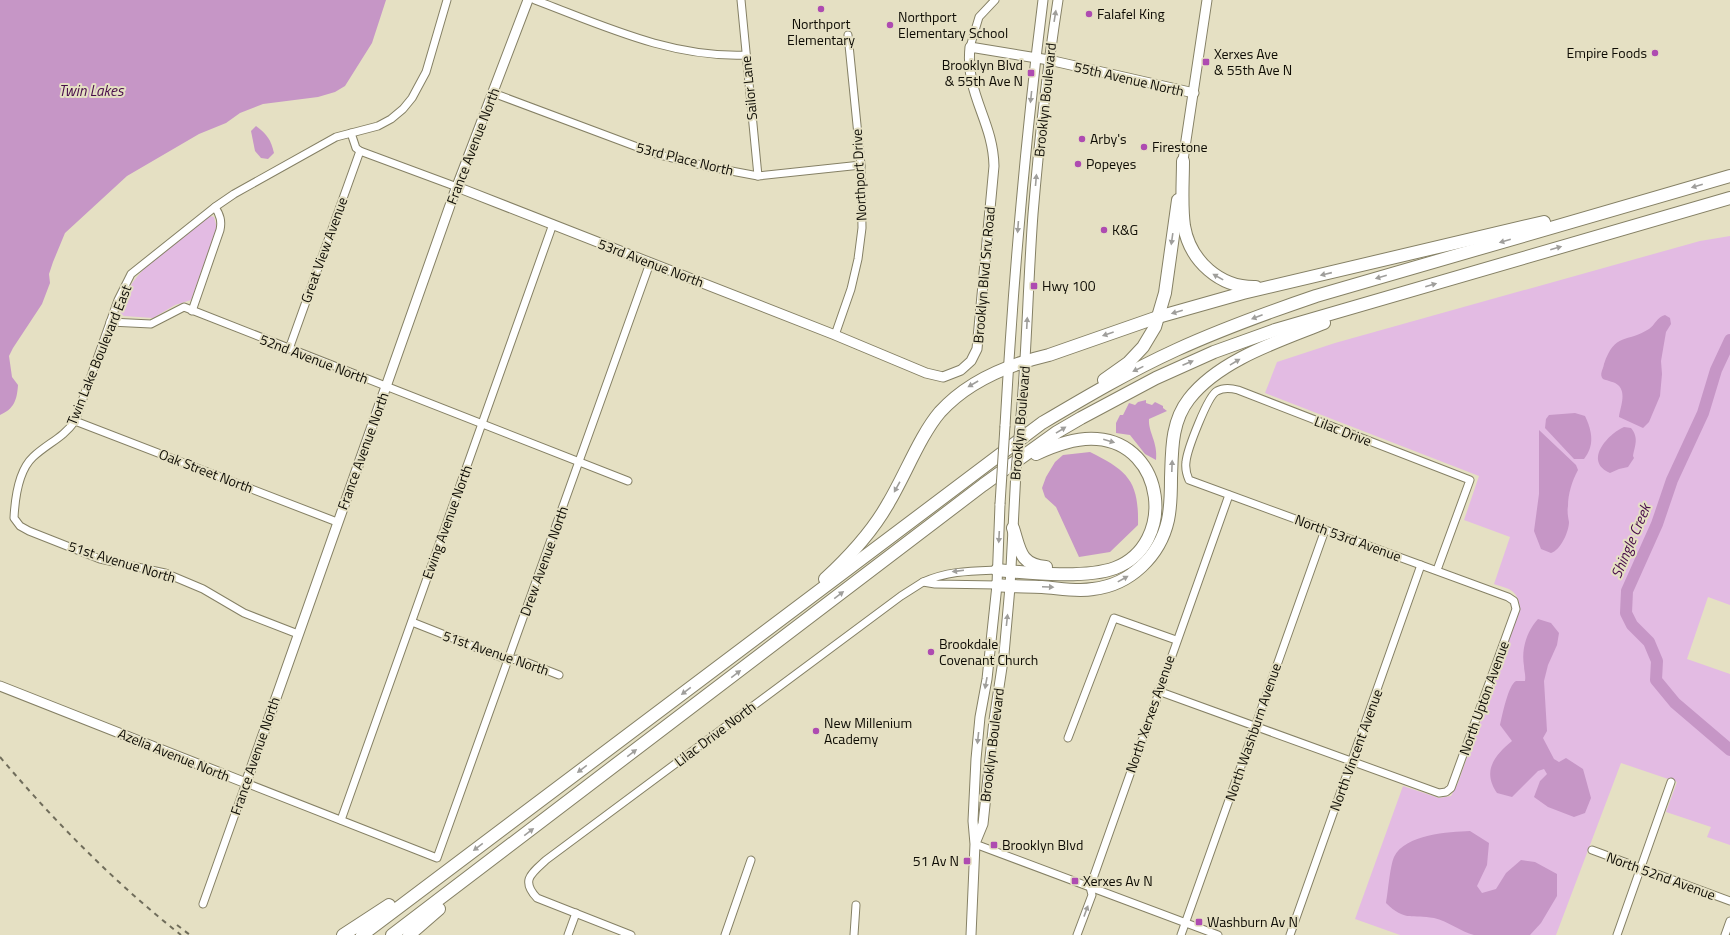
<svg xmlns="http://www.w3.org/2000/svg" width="1730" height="935" viewBox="0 0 1730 935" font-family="'Titillium Web',sans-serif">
<rect width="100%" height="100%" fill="#e5e0c3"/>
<!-- green -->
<g fill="#e3bbe3">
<path d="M 210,216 L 214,217 L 217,228 L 191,300 L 175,305 L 153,318 L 124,316 C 118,312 120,308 122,303 C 135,265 180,241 210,216 Z"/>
<path d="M 1730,236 L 1730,605 L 1708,597 L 1687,659 L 1730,674 L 1730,845 L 1707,837 L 1711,827 L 1666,812 L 1677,782 L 1621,763 L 1556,935 L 1400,935 L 1355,919 L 1403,786 L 1439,798 L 1451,796 L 1458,783 L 1520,607 C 1517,589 1509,589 1494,584 L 1510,537 L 1464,520 L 1479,476 L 1265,393 L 1277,362 L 1335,343 L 1700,241 Z"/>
</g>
<!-- water -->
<g fill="#c696c6">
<path d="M 0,0 L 386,0 L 372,43 L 345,86 L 335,92 L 318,97 L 263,104 L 240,113 L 226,123 L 199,134 L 127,176 L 65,233 L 53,262 L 49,274 L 50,283 L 42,304 L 13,348 L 9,356 L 12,377 L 18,385 C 17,400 14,409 0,415 Z"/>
<path d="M 256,126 C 267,134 271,140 274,153 L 268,159 L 261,158 L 255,151 L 251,131 Z"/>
<path d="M 1665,315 L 1670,318 L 1671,324 L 1666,332 L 1661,361 L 1662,374 L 1660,396 L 1649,422 L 1643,428 L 1619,417 C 1620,408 1627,393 1618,385 C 1615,382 1608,381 1603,379 C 1599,374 1603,370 1604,364 C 1615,332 1627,343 1649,329 C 1655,325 1657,317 1665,315 Z"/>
<path d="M 1146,400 L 1146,403 L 1152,405 L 1155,402 L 1163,406 L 1163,408 L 1167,411 L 1149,419 C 1148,432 1158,442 1156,460 L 1145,454 L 1130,435 L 1116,433 L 1116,423 L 1120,415 L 1123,415 L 1129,403 L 1135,405 L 1138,402 Z"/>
<path d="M 1575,413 L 1585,416 C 1592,431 1595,445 1584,459 L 1574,459 L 1545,428 L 1546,419 L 1549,415 Z"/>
<path d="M 1624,427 L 1631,428 C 1639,438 1635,445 1633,456 L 1634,458 L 1628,467 L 1619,469 L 1610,473 C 1583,461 1608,434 1624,427 Z"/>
<path d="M 1539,430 L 1576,465 L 1578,470 C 1572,481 1568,494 1568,506 C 1567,511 1568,517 1569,522 C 1569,531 1561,550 1551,553 L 1541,549 L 1534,531 L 1539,494 Z"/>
<path d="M 1090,452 C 1128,471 1139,481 1138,525 L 1110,552 L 1079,557 L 1056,507 L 1045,497 L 1042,488 L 1046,477 L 1055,462 L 1063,455 Z"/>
<path d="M 1538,619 L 1551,623 L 1559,633 L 1557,645 L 1548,665 L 1544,681 L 1547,731 L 1543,738 L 1554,759 L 1559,762 L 1566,758 L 1583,769 L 1591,798 L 1585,813 L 1574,817 L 1548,807 L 1534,797 L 1540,781 L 1547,774 L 1544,769 L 1538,771 L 1512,797 L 1497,793 C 1482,771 1494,756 1512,741 L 1500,725 C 1502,717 1508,685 1516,681 C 1518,681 1523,681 1525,681 C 1526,675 1524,671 1524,666 C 1521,649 1527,631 1538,619 Z"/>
<path d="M 1470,831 L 1489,843 L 1487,865 L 1477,886 L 1482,893 L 1496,889 L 1506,873 L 1521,860 L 1535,862 L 1557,874 L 1557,896 L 1541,923 L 1530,935 C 1516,935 1486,935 1474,935 C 1461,932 1448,921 1434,918 C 1412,914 1405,922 1386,903 C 1388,892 1390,866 1394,857 C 1405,834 1449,832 1470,831 Z"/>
</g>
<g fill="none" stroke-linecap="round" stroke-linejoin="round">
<!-- river -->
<path stroke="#c696c6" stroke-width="12" d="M 1730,340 L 1716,370 L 1703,413 L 1672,480 L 1657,524 L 1627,591 L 1626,613 L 1632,625 L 1649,642 L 1657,661 L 1656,680 L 1675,703 L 1730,750"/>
<defs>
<g id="street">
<path d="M 535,0 C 604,26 671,58 746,55"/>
<path d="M 741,0 L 758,176"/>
<path d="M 970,47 L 979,17 L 995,0"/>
<path d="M 493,93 L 656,154 L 710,167 L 758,176 L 861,165"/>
<path d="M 351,133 L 356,148 L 360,151 L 457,187"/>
<path d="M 192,311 L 220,230 C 222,221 220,215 215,207"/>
<path d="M 110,322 L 151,324 L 184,307 L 628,481"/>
<path d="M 835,335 L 851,289 L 858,259 L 862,228 L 861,165 L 848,35"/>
<path d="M 289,349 L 360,151"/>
<path d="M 75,421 L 337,522"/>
<path d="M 997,585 L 935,584 L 923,582 C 948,571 970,571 997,570"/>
<path d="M 412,622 L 508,660 L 518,659 L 559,675"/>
<path d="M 298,634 L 244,613 L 203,589 L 165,573 L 100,559 L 29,531 L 20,526 L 14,518 C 15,498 18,471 33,457 C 48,443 63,438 75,421 L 118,300 L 131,274 L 215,207 L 234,194 L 336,137 L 378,126 L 391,119 L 403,109 L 412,98 L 426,72 L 447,0"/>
<path d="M 1158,691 L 1439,793 L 1446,792 L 1451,788 L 1516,609 L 1514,601 L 1508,597 L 1189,480 C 1186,473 1185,469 1186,462 C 1187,450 1208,395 1217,391 C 1224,387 1231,388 1238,390 L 1470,480 L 1437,570"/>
<path d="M 1068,738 L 1114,618 L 1176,640"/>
<path d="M 341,820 L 553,224"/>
<path d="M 975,844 L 1218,935"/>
<path d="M 1592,850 L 1730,901"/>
<path d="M 203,904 L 246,783 L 437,858 L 650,263"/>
<path d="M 568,935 L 576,913"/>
<path d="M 631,935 L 537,898 C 520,880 532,873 546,860 L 901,596 L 923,582"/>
<path d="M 725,935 L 751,860"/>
<path d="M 854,935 L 856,905"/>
<path d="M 1077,935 L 1092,895 L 1090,887 L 1229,495"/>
<path d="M 1181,935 L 1325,530"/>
<path d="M 1290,935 L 1421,565"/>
<path d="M 1617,935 L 1671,782"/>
<path d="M 1725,935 L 1730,921"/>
</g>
<g id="secondary">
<path d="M 1182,167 L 1207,0"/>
<path d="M 457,187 L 835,335 L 926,373 L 943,377 L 961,370 L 971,361 L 977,349 L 994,166 C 993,120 965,95 970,47 L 1049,60 L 1194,93"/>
<path d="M 1021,416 C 1027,349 1028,281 1033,214 C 1039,142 1047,71 1058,0"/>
<path d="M 1005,426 C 1013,283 1025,142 1043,0"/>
<path d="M 0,686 L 246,783 L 454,194 L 528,0"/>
<path d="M 976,841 L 983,824 L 994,720 L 1004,654 L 1010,587 L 1016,471"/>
<path d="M 971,935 L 975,844 L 973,821 L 976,759 L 980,717 L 987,679 L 997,585 L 1000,504"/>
</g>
<g id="highway">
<path d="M 1183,161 C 1183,182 1181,205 1184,226 C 1190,261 1220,288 1256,287"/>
<path d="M 1104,380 L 1128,363 L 1143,347 L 1155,327 L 1165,293 L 1178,200"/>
<path d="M 1013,528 C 1020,550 1020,565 1046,567"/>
<path d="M 997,570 C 1029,573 1085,579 1115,568 C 1177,544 1165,444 1097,439 C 1076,437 1055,445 1036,454"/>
<path d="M 825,579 C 850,556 873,531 889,502 C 905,475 921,434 940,412 C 968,381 1010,364 1049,355 L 1158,317 L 1243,293 L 1544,222"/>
<path d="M 997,585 C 1012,587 1027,586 1042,587 C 1058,588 1077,592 1093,589 C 1130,585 1160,556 1168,520 C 1171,506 1171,492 1171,478 C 1172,450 1171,422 1189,399 C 1219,360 1279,341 1324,323"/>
<path d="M 343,935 L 389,905"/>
<path d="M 362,935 L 1042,423 C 1086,397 1130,371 1176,350 C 1222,329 1269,312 1316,296 L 1730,176"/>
<path d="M 392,935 L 983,485 L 1057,432 L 1081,418 L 1156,378 L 1214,352 L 1275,330 L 1730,198"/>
<path d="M 409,935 L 439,909"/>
</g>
</defs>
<!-- street casing -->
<use href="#street" stroke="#858065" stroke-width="9"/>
<!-- secondary casing -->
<use href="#secondary" stroke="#858065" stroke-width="11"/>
<!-- highway casing -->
<use href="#highway" stroke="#858065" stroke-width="14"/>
<!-- street -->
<use href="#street" stroke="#fff" stroke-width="7"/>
<!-- secondary -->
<use href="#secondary" stroke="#fff" stroke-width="9"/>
<!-- highway -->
<use href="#highway" stroke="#fff" stroke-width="12"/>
<!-- rail -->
<g stroke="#706d5b" stroke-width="2" stroke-dasharray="5 5" stroke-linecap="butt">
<path d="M 0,757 C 55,822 114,882 181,935"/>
<path d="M 177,925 L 190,935"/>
</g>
<defs>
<g id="secondary-bridge">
<path d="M 1016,471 L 1021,416"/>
<path d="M 1000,504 L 1005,426"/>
</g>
</defs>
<!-- secondary-bridge casing -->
<use href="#secondary-bridge" stroke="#858065" stroke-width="11" stroke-linecap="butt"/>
<!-- secondary-bridge -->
<use href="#secondary-bridge" stroke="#fff" stroke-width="9"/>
</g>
<!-- one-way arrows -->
<defs><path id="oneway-solid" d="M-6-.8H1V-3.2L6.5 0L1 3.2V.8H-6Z"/></defs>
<g fill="#9f9e9b">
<use href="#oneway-solid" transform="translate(1055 16) rotate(-81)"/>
<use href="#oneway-solid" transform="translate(1031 97) rotate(96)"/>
<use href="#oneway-solid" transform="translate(1036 180) rotate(-85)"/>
<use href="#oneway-solid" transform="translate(1697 186) rotate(164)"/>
<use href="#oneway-solid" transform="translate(1018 227) rotate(94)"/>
<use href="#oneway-solid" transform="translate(1172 239) rotate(98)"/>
<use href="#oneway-solid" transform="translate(1505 241) rotate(164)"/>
<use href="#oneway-solid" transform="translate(1556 248) rotate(-16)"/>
<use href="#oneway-solid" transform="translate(1326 274) rotate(167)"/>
<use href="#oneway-solid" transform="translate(1218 277) rotate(-151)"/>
<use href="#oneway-solid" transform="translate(1381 277) rotate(164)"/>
<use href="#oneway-solid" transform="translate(1431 285) rotate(-16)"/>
<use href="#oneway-solid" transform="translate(1177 312) rotate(164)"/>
<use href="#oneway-solid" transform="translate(1257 317) rotate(159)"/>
<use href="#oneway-solid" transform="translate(1027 323) rotate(-87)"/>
<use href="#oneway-solid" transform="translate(1108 334) rotate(161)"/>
<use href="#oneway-solid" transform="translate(1235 362) rotate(-31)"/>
<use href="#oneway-solid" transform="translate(1188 363) rotate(-23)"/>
<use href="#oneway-solid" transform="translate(1138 369) rotate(154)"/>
<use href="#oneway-solid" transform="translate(973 384) rotate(150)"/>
<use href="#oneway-solid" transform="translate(1061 430) rotate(-32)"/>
<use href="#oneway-solid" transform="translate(1109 441) rotate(16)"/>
<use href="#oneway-solid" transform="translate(1172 466) rotate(-88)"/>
<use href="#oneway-solid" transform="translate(897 487) rotate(119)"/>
<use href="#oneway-solid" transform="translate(999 537) rotate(93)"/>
<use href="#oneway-solid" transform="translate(958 571) rotate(173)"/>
<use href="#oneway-solid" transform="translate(1123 579) rotate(-29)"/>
<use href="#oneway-solid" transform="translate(1048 587) rotate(3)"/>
<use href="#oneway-solid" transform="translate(839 595) rotate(-37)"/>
<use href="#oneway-solid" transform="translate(1007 620) rotate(-84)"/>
<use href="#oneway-solid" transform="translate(736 674) rotate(-37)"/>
<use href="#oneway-solid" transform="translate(986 683) rotate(100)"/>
<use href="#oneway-solid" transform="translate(686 691) rotate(143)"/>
<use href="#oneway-solid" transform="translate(978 738) rotate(96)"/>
<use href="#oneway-solid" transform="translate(632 753) rotate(-37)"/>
<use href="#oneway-solid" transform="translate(582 769) rotate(143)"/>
<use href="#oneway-solid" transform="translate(529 832) rotate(-37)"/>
<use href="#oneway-solid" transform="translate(478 847) rotate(143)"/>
<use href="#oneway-solid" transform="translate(1086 911) rotate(-70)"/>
</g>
<!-- markers -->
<g fill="#ae4bb1" stroke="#e5e0c3" stroke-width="1.5">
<circle cx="821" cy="9" r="4"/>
<circle cx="1089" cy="14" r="4"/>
<circle cx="890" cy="25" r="4"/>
<circle cx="1655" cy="53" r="4"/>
<rect x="1202" y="58" width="8" height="8" rx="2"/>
<rect x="1027" y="69" width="8" height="8" rx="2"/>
<circle cx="1082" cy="139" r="4"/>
<circle cx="1144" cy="147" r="4"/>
<circle cx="1078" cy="164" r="4"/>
<circle cx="1104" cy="230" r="4"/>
<rect x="1030" y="282" width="8" height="8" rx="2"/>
<circle cx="931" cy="652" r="4"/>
<circle cx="816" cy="731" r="4"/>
<rect x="990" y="841" width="8" height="8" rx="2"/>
<rect x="963" y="857" width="8" height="8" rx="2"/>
<rect x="1071" y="877" width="8" height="8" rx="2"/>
<rect x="1195" y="918" width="8" height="8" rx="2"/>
</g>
<g text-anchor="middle" stroke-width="4" stroke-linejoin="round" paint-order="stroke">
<!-- poi labels -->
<g font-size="14" fill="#0e0c04" stroke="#e5e0c3" text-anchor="start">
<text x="1097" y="19">Falafel King</text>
<text x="898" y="22">Northport<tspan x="898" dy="16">Elementary School</tspan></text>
<text x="821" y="29" text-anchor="middle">Northport<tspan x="821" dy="16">Elementary</tspan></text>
<text x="1647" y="58" text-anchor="end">Empire Foods</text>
<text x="1214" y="59">Xerxes Ave<tspan x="1214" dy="16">&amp; 55th Ave N</tspan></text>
<text x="1023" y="70" text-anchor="end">Brooklyn Blvd<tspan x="1023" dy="16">&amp; 55th Ave N</tspan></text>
<text x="1090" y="144">Arby's</text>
<text x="1152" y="152">Firestone</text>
<text x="1086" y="169">Popeyes</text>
<text x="1112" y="235">K&amp;G</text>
<text x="1042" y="291">Hwy 100</text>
<text x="939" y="649">Brookdale<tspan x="939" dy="16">Covenant Church</tspan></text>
<text x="824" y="728">New Millenium<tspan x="824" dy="16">Academy</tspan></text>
<text x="1002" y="850">Brooklyn Blvd</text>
<text x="959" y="866" text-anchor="end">51 Av N</text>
<text x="1083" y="886">Xerxes Av N</text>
<text x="1207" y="927">Washburn Av N</text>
</g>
<!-- street labels -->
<g font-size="14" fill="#0e0c04" stroke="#e5e0c3">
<text transform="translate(1129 79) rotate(13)" y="5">55th Avenue North</text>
<text transform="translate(749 88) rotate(-96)" y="5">Sailor Lane</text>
<text transform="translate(1045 100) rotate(-84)" y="5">Brooklyn Boulevard</text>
<text transform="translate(473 146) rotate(-69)" y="5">France Avenue North</text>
<text transform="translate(685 159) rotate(14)" y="5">53rd Place North</text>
<text transform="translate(859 175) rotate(-93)" y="5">Northport Drive</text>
<text transform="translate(324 250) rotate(-70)" y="5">Great View Avenue</text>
<text transform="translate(651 263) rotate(21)" y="5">53rd Avenue North</text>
<text transform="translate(984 275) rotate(-85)" y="5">Brooklyn Blvd Srv Road</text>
<text transform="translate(99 355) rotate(-68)" y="5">Twin Lake Boulevard East</text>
<text transform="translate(314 359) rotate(21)" y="5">52nd Avenue North</text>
<text transform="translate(1020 423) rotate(-85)" y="5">Brooklyn Boulevard</text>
<text transform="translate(1343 431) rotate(21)" y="5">Lilac Drive</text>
<text transform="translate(363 451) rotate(-70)" y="5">France Avenue North</text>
<text transform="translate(206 471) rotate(21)" y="5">Oak Street North</text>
<text transform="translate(447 522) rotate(-70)" y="5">Ewing Avenue North</text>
<text transform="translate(1348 538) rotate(20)" y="5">North 53rd Avenue</text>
<text transform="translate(544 561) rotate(-70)" y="5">Drew Avenue North</text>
<text transform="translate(122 562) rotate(17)" y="5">51st Avenue North</text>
<text transform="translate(496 653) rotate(19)" y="5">51st Avenue North</text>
<text transform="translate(1484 698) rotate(-70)" y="5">North Upton Avenue</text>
<text transform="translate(1150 714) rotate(-71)" y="5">North Xerxes Avenue</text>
<text transform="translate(1253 732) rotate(-71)" y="5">North Washburn Avenue</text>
<text transform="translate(715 734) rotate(-37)" y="5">Lilac Drive North</text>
<text transform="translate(992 745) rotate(-83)" y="5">Brooklyn Boulevard</text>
<text transform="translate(1356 750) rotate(-70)" y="5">North Vincent Avenue</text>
<text transform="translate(174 755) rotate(22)" y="5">Azelia Avenue North</text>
<text transform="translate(255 756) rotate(-71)" y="5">France Avenue North</text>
<text transform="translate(1661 876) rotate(20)" y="5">North 52nd Avenue</text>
</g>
<!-- water labels -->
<g font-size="15" font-style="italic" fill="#480d4a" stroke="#e5e0c3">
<text x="91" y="96">Twin Lakes</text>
<text transform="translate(1631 541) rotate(-67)" y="5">Shingle Creek</text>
</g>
</g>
</svg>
